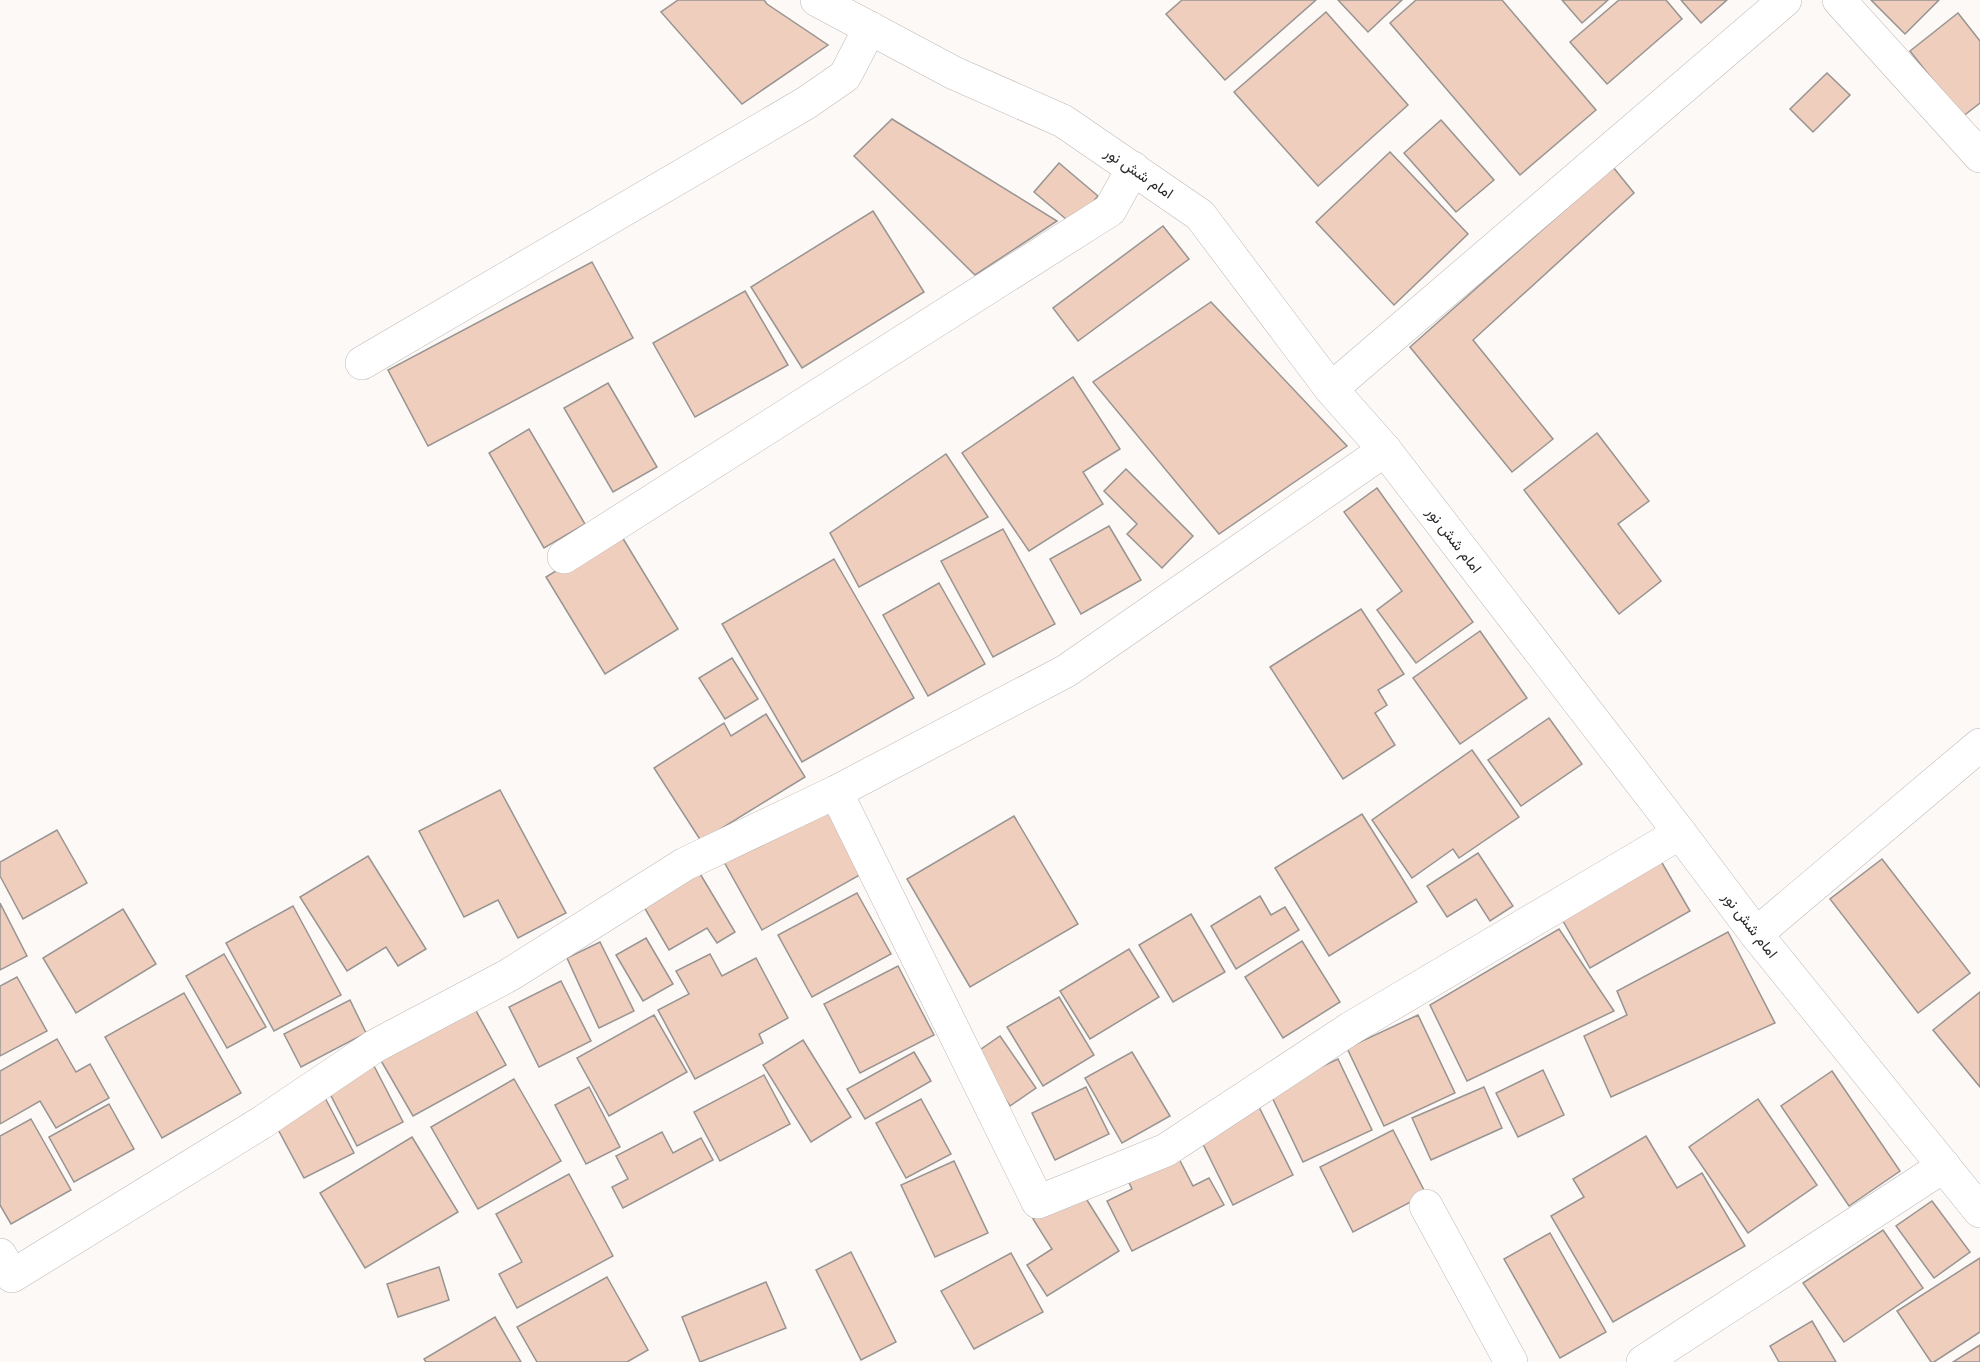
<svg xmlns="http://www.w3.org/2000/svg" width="1980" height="1362" viewBox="0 0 1980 1362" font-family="Poppins,Vazirmatn,sans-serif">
<rect width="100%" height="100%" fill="#fdf9f7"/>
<!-- building -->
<g fill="#f0cebd" stroke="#989492" stroke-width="1.5">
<path d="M 678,0 L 764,0 L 767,4 L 828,45 L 742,104 L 661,12 Z"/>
<path d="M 1182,0 L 1316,0 L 1225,80 L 1166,14 Z"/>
<path d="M 1338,0 L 1402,0 L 1368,32 Z"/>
<path d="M 1416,0 L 1502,0 L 1596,110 L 1520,175 L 1390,23 Z"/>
<path d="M 1562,0 L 1608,0 L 1582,23 Z"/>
<path d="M 1619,0 L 1666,0 L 1682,19 L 1607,84 L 1570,42 Z"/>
<path d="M 1681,0 L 1727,0 L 1701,23 Z"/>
<path d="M 1871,0 L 1939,0 L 1905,34 Z"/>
<path d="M 1326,12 L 1408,105 L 1318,186 L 1234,92 Z"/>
<path d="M 1958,13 L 1980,41 L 1980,103 L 1962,117 L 1910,51 Z"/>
<path d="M 1827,73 L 1850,95 L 1813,132 L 1790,109 Z"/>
<path d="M 892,119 L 1057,221 L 975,275 L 854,156 Z"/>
<path d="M 1441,120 L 1494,180 L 1456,212 L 1404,153 Z"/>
<path d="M 1390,152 L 1468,234 L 1394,305 L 1316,222 Z"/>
<path d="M 1059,163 L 1098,196 L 1073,225 L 1034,192 Z"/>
<path d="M 1613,167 L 1634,193 L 1473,340 L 1553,439 L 1512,472 L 1410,347 Z"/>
<path d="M 873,211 L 924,292 L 802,368 L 751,287 Z"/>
<path d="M 1163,226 L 1189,259 L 1078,341 L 1053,308 Z"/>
<path d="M 592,262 L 633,338 L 428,446 L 388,370 Z"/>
<path d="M 745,291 L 788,365 L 695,417 L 653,343 Z"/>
<path d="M 1211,302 L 1347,446 L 1219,534 L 1093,382 Z"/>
<path d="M 1073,377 L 1120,449 L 1083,472 L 1103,504 L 1029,551 L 962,453 Z"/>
<path d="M 608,383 L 657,467 L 613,492 L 564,408 Z"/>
<path d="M 529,429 L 585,524 L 544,548 L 489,453 Z"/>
<path d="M 1597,433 L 1649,501 L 1618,524 L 1661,581 L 1619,614 L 1524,490 Z"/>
<path d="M 946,454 L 988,517 L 859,587 L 830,533 Z"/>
<path d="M 1126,469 L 1193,536 L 1162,568 L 1127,534 L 1137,524 L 1104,491 Z"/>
<path d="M 1377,488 L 1473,622 L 1416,663 L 1377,610 L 1402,591 L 1344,512 Z"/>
<path d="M 1109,526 L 1141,580 L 1081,614 L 1050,559 Z"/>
<path d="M 1003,529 L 1055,624 L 993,657 L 941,561 Z"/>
<path d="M 619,532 L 678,629 L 605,674 L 546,577 Z"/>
<path d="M 834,559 L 914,698 L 802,762 L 722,624 Z"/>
<path d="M 939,583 L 985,664 L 928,696 L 883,615 Z"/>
<path d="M 1361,609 L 1404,674 L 1378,690 L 1387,705 L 1375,713 L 1395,745 L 1343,779 L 1270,667 Z"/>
<path d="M 1480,631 L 1527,698 L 1460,744 L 1413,678 Z"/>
<path d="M 732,658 L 758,699 L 725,719 L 699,678 Z"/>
<path d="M 766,714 L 805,777 L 701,841 L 654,768 L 724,723 L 731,736 Z"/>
<path d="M 1549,718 L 1582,764 L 1521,806 L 1488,760 Z"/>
<path d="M 1472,750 L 1519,817 L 1459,858 L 1453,849 L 1412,878 L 1372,820 Z"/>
<path d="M 500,790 L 566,913 L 518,938 L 498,900 L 464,917 L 419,831 Z"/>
<path d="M 826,803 L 865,872 L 762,930 L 723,860 Z"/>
<path d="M 1362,814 L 1417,902 L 1329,956 L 1275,868 Z"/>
<path d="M 1014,816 L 1078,924 L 970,987 L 907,879 Z"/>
<path d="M 57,830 L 87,883 L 23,919 L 0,876 L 0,862 Z"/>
<path d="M 1478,853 L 1513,906 L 1490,921 L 1476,899 L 1447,917 L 1427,886 Z"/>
<path d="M 368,856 L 426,949 L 398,966 L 386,947 L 347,971 L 300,897 Z"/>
<path d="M 1658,856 L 1690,911 L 1590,968 L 1559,914 Z"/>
<path d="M 1882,859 L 1970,973 L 1918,1013 L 1830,899 Z"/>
<path d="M 696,867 L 735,932 L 717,943 L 707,928 L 669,950 L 640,900 Z"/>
<path d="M 857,893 L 891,954 L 812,997 L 778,935 Z"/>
<path d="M 1260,896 L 1271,915 L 1285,907 L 1299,930 L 1236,969 L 1211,926 Z"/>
<path d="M 0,903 L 27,956 L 0,970 Z"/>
<path d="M 293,906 L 341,995 L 274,1031 L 226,943 Z"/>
<path d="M 123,909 L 156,964 L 76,1013 L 43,958 Z"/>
<path d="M 1191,914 L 1225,972 L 1173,1002 L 1139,945 Z"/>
<path d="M 1559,929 L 1614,1011 L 1467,1081 L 1430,1005 Z"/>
<path d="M 1728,932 L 1775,1023 L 1611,1097 L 1584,1036 L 1627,1015 L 1617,991 Z"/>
<path d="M 646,938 L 673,984 L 643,1001 L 616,955 Z"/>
<path d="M 1302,941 L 1340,1002 L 1283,1038 L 1245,977 Z"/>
<path d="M 600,942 L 634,1011 L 599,1028 L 567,958 Z"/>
<path d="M 1129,949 L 1159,997 L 1090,1039 L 1060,991 Z"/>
<path d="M 224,954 L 266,1027 L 227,1048 L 186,976 Z"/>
<path d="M 710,954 L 722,976 L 756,958 L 788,1018 L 759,1034 L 763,1043 L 695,1079 L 658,1010 L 689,994 L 676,971 Z"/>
<path d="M 898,966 L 934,1035 L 860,1073 L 824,1004 Z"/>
<path d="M 17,977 L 47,1031 L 0,1056 L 0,986 Z"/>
<path d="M 561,981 L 591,1041 L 539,1067 L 509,1007 Z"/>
<path d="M 1980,992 L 1980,1087 L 1933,1030 Z"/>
<path d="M 184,993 L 241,1093 L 162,1138 L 105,1037 Z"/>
<path d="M 1059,997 L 1094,1055 L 1043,1086 L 1007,1027 Z"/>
<path d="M 350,1000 L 366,1033 L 301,1067 L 284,1034 Z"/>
<path d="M 470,1000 L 506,1065 L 413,1116 L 376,1052 Z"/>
<path d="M 654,1015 L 687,1072 L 609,1116 L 577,1058 Z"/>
<path d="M 1418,1015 L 1455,1093 L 1384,1126 L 1347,1048 Z"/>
<path d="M 1000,1036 L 1036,1088 L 1010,1106 L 974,1054 Z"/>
<path d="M 57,1039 L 76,1072 L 90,1064 L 109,1098 L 56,1128 L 40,1101 L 0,1124 L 0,1071 Z"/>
<path d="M 803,1040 L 851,1117 L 811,1142 L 763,1065 Z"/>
<path d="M 914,1052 L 931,1081 L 865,1119 L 847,1089 Z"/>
<path d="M 1132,1052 L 1170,1116 L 1122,1143 L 1085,1078 Z"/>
<path d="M 1338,1059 L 1372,1130 L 1303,1162 L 1269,1091 Z"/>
<path d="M 374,1066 L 403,1122 L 357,1146 L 328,1090 Z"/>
<path d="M 1543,1070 L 1564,1115 L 1518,1137 L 1496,1093 Z"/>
<path d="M 1832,1071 L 1900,1171 L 1849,1206 L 1781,1106 Z"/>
<path d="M 764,1075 L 790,1124 L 720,1161 L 694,1112 Z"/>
<path d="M 514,1079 L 561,1161 L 478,1209 L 431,1127 Z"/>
<path d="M 589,1087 L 620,1147 L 586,1164 L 555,1105 Z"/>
<path d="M 1086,1087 L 1109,1134 L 1055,1160 L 1032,1113 Z"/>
<path d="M 1484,1087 L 1502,1128 L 1431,1160 L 1412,1118 Z"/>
<path d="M 323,1094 L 354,1153 L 304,1178 L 273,1120 Z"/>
<path d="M 921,1099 L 951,1154 L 906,1178 L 876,1123 Z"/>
<path d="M 1758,1099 L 1817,1185 L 1748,1233 L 1689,1147 Z"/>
<path d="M 109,1104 L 134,1149 L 74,1182 L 49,1137 Z"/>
<path d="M 1258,1105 L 1293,1175 L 1233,1205 L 1198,1134 Z"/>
<path d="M 31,1119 L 71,1190 L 11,1224 L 0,1205 L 0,1136 Z"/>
<path d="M 1393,1130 L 1426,1194 L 1353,1232 L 1320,1167 Z"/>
<path d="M 662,1132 L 673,1153 L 701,1138 L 713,1160 L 623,1208 L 612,1187 L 628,1179 L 616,1156 Z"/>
<path d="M 1646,1136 L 1677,1188 L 1702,1173 L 1745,1246 L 1613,1322 L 1551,1216 L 1584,1197 L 1573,1179 Z"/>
<path d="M 412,1137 L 458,1212 L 365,1268 L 320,1193 Z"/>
<path d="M 1174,1149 L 1193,1186 L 1209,1178 L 1224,1205 L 1132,1251 L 1107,1201 L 1132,1189 L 1125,1174 Z"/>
<path d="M 954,1161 L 988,1233 L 935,1257 L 901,1185 Z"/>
<path d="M 569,1174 L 613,1256 L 517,1308 L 499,1274 L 522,1262 L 496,1214 Z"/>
<path d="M 1080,1189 L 1119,1251 L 1047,1296 L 1027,1265 L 1052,1249 L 1033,1219 Z"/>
<path d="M 1932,1201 L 1970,1252 L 1934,1278 L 1896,1226 Z"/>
<path d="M 1883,1230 L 1923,1288 L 1844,1342 L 1803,1283 Z"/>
<path d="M 1550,1233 L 1606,1332 L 1560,1358 L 1504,1259 Z"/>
<path d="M 851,1252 L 896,1342 L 861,1360 L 816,1270 Z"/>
<path d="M 1011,1253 L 1043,1312 L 974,1349 L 941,1291 Z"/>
<path d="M 1980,1258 L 1980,1332 L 1934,1362 L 1931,1362 L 1897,1311 Z"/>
<path d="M 439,1267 L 449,1300 L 398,1317 L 387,1284 Z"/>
<path d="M 607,1277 L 648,1350 L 627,1362 L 537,1362 L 517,1327 Z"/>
<path d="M 766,1282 L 786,1328 L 700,1362 L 682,1317 Z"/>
<path d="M 495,1317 L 521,1362 L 426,1362 L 424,1359 Z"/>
<path d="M 1812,1321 L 1836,1362 L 1779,1362 L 1770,1346 Z"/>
<path d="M 1980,1345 L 1980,1362 L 1953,1362 Z"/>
</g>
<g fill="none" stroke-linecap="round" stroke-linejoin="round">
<defs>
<g id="minor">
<path d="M 1839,0 L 1980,156"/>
<path d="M 362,363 L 806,103 L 845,76 L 870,28"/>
<path d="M 1331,389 L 1785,0"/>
<path d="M 564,557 L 1110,210 L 1133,168"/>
<path d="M 836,792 L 1038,1202 L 1166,1150 L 1351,1028 L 1680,833"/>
<path d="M 1756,934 L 1980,745"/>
<path d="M 1426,1206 L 1511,1362"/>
<path d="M 0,1255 L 12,1276 L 261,1123 L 375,1046 L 509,975 L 685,864 L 836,792 L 1066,671 L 1385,450"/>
<path d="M 1643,1362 L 1944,1166"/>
</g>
<path id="tertiary" d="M 817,0 L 954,73 L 1063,121 L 1200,215 L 1331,389 L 1385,450 L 1680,833 L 1756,934 L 1980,1211"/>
</defs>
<!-- minor casing -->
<use href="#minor" stroke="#bdb9b7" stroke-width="34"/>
<!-- tertiary casing -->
<use href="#tertiary" stroke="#bdb9b7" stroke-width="34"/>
<!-- minor -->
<use href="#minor" stroke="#fff" stroke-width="33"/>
<!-- tertiary -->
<use href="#tertiary" stroke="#fff" stroke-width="33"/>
</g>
<g text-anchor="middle" stroke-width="6" stroke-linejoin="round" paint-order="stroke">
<!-- street labels -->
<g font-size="15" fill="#2b2928" stroke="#fff">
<text transform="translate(1139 173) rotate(34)" y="5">امام شش نور</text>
<text transform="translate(1454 540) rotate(52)" y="5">امام شش نور</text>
<text transform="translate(1750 925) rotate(52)" y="5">امام شش نور</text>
</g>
</g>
</svg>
